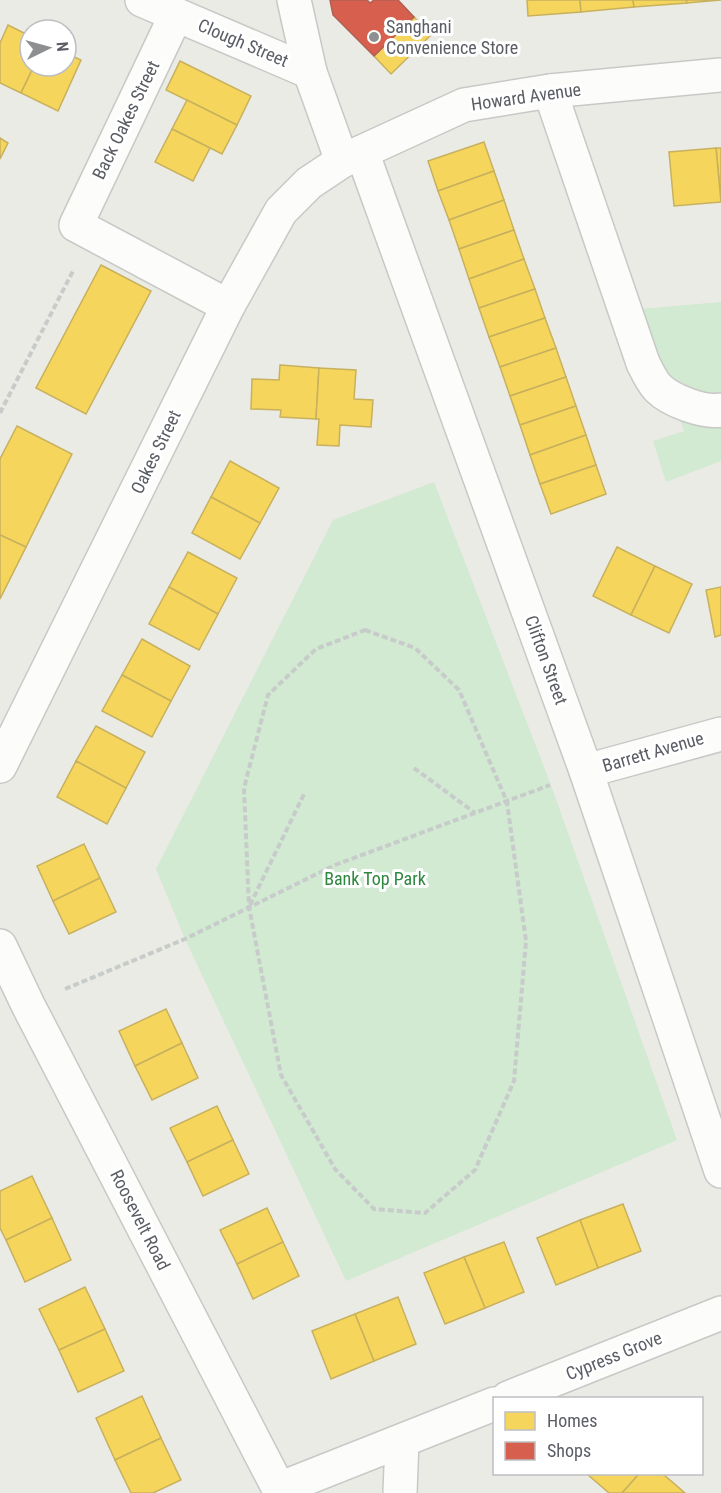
<svg xmlns="http://www.w3.org/2000/svg" width="721" height="1493" viewBox="0 0 721 1493" font-family="'Roboto Condensed',sans-serif">
<rect width="100%" height="100%" fill="#ebebe5"/>
<!-- green -->
<g fill="#d2e9d2">
<path d="M 721,302 L 721,461 L 666,482 L 653,441 L 684,431 L 640,309 Z"/>
<path d="M 434,482 L 551,785 L 677,1140 L 346,1281 L 185,939 L 156,869 L 333,520 Z"/>
</g>
<!-- homes -->
<g fill="#f6d55c" stroke="#c7b15e" stroke-width="1.5">
<path d="M 527,0 L 580,0 L 581,12 L 528,16 Z"/>
<path d="M 580,0 L 633,0 L 634,7 L 581,12 Z"/>
<path d="M 633,0 L 686,0 L 687,3 L 634,7 Z"/>
<path d="M 686,0 L 721,0 L 687,3 Z"/>
<path d="M 414,17 L 431,35 L 391,74 L 374,56 Z"/>
<path d="M 8,25 L 30,36 L 30,66 L 34,66 L 21,93 L 0,83 L 0,43 Z"/>
<path d="M 66,53 L 81,60 L 58,111 L 21,93 L 34,66 L 66,66 Z"/>
<path d="M 180,61 L 251,96 L 237,125 L 166,90 Z"/>
<path d="M 187,100 L 237,125 L 222,154 L 172,129 Z"/>
<path d="M 172,129 L 210,148 L 193,181 L 155,162 Z"/>
<path d="M 0,138 L 8,143 L 0,159 Z"/>
<path d="M 484,142 L 494,171 L 438,191 L 428,161 Z"/>
<path d="M 716,148 L 721,148 L 721,202 Z"/>
<path d="M 716,148 L 721,202 L 674,206 L 669,152 Z"/>
<path d="M 494,171 L 504,200 L 449,220 L 438,191 Z"/>
<path d="M 504,200 L 514,230 L 459,249 L 449,220 Z"/>
<path d="M 514,230 L 524,259 L 469,279 L 459,249 Z"/>
<path d="M 524,259 L 535,289 L 479,308 L 469,279 Z"/>
<path d="M 101,265 L 151,291 L 86,414 L 36,388 Z"/>
<path d="M 535,289 L 545,318 L 489,337 L 479,308 Z"/>
<path d="M 545,318 L 556,348 L 500,367 L 489,337 Z"/>
<path d="M 556,348 L 566,377 L 510,396 L 500,367 Z"/>
<path d="M 280,365 L 319,368 L 316,419 L 280,417 L 281,410 L 251,409 L 252,379 L 279,380 Z"/>
<path d="M 319,368 L 356,370 L 354,399 L 373,400 L 371,427 L 340,425 L 339,446 L 317,445 L 319,419 L 316,419 Z"/>
<path d="M 566,377 L 576,406 L 520,425 L 510,396 Z"/>
<path d="M 576,406 L 586,435 L 530,455 L 520,425 Z"/>
<path d="M 17,426 L 72,454 L 26,547 L 0,535 L 0,459 Z"/>
<path d="M 586,435 L 596,465 L 540,484 L 530,455 Z"/>
<path d="M 230,461 L 279,488 L 260,523 L 211,497 Z"/>
<path d="M 596,465 L 606,494 L 551,514 L 540,484 Z"/>
<path d="M 211,497 L 260,523 L 240,559 L 192,533 Z"/>
<path d="M 0,535 L 26,547 L 0,599 Z"/>
<path d="M 617,547 L 655,566 L 631,615 L 593,596 Z"/>
<path d="M 188,552 L 237,578 L 218,614 L 169,587 Z"/>
<path d="M 655,566 L 692,584 L 669,633 L 631,615 Z"/>
<path d="M 169,587 L 218,614 L 199,650 L 149,624 Z"/>
<path d="M 721,587 L 721,635 L 715,637 L 706,590 Z"/>
<path d="M 142,639 L 190,666 L 171,701 L 122,675 Z"/>
<path d="M 122,675 L 171,701 L 152,737 L 102,711 Z"/>
<path d="M 96,726 L 145,752 L 126,788 L 76,761 Z"/>
<path d="M 76,761 L 126,788 L 107,824 L 57,797 Z"/>
<path d="M 84,844 L 100,878 L 53,901 L 37,866 Z"/>
<path d="M 100,878 L 116,912 L 69,934 L 53,901 Z"/>
<path d="M 166,1009 L 182,1043 L 135,1066 L 119,1031 Z"/>
<path d="M 182,1043 L 198,1078 L 152,1100 L 135,1066 Z"/>
<path d="M 217,1106 L 233,1140 L 187,1162 L 170,1128 Z"/>
<path d="M 233,1140 L 249,1174 L 203,1196 L 187,1162 Z"/>
<path d="M 32,1176 L 52,1218 L 6,1240 L 0,1228 L 0,1191 Z"/>
<path d="M 623,1204 L 641,1251 L 598,1268 L 580,1220 Z"/>
<path d="M 267,1208 L 283,1242 L 237,1264 L 220,1230 Z"/>
<path d="M 52,1218 L 71,1260 L 25,1282 L 6,1240 Z"/>
<path d="M 580,1220 L 598,1268 L 556,1285 L 537,1238 Z"/>
<path d="M 283,1242 L 299,1276 L 253,1299 L 237,1264 Z"/>
<path d="M 504,1242 L 524,1292 L 485,1308 L 464,1257 Z"/>
<path d="M 464,1257 L 485,1308 L 445,1324 L 424,1273 Z"/>
<path d="M 85,1287 L 105,1329 L 59,1350 L 39,1309 Z"/>
<path d="M 398,1297 L 416,1344 L 374,1361 L 355,1314 Z"/>
<path d="M 355,1314 L 374,1361 L 331,1379 L 312,1331 Z"/>
<path d="M 105,1329 L 124,1371 L 78,1392 L 59,1350 Z"/>
<path d="M 142,1396 L 161,1438 L 115,1460 L 96,1418 Z"/>
<path d="M 161,1438 L 181,1480 L 153,1493 L 131,1493 L 115,1460 Z"/>
<path d="M 587,1474 L 639,1474 L 622,1493 L 609,1493 Z"/>
<path d="M 639,1474 L 663,1474 L 685,1493 L 622,1493 Z"/>
</g>
<!-- shops -->
<path fill="#d6604d" stroke="#b15f54" stroke-width="1.5" d="M 330,0 L 367,0 L 370,3 L 374,0 L 398,0 L 414,17 L 374,56 L 333,15 Z"/>
<g fill="none" stroke-linecap="round" stroke-linejoin="round">
<defs>
<g id="minor">
<path d="M 142,0 L 310,72"/>
<path d="M 294,0 L 310,72 L 342,161"/>
<path d="M 176,15 L 76,225 L 228,306"/>
<path d="M 550,91 L 643,363 C 647,371 652,382 658,388 C 671,401 704,413 721,410"/>
<path d="M 362,152 L 586,771 L 721,1171"/>
<path d="M 0,766 L 228,306 L 281,211 L 309,183 L 342,161 L 464,105 L 550,91 L 721,75"/>
<path d="M 586,771 L 721,734"/>
<path d="M 0,946 L 28,1005 L 281,1493"/>
<path d="M 508,1398 L 721,1313"/>
<path d="M 279,1489 L 494,1404"/>
<path d="M 400,1493 L 402,1441"/>
</g>
</defs>
<!-- minor casing -->
<use href="#minor" stroke="#c8c9c7" stroke-width="36"/>
<!-- path -->
<g stroke="#c7ccca" stroke-width="4" stroke-dasharray="6 3" stroke-linecap="butt">
<path d="M 0,413 L 74,269"/>
<path d="M 365,630 L 415,648 L 459,690 L 507,802 L 526,941 L 514,1081 L 475,1170 L 425,1213 L 374,1209 L 335,1169 L 281,1075 L 249,907 L 244,788 L 268,695 L 316,649 Z"/>
<path d="M 414,768 L 475,813"/>
<path d="M 250,905 L 305,792"/>
<path d="M 65,989 L 185,939 L 335,865 L 550,785"/>
</g>
<!-- minor -->
<use href="#minor" stroke="#fcfcfb" stroke-width="33"/>
</g>
<!-- markers -->
<circle fill="#8d8f91" stroke="#fff" stroke-width="2" cx="374" cy="37" r="6"/>
<g text-anchor="middle" stroke-width="6" stroke-linejoin="round" paint-order="stroke">
<!-- poi labels -->
<g font-size="18" fill="#5a5d64" stroke="#fff" text-anchor="start">
<text x="386" y="33">Sanghani<tspan x="386" dy="21">Convenience Store</tspan></text>
</g>
<!-- street labels -->
<g font-size="18" fill="#5a5d64" stroke="#fff">
<text transform="translate(243 43) rotate(23)" y="6">Clough Street</text>
<text transform="translate(526 97) rotate(-8)" y="6">Howard Avenue</text>
<text transform="translate(126 120) rotate(-64)" y="6">Back Oakes Street</text>
<text transform="translate(156 452) rotate(-64)" y="6">Oakes Street</text>
<text transform="translate(546 660) rotate(70)" y="6">Clifton Street</text>
<text transform="translate(653 752) rotate(-16)" y="6">Barrett Avenue</text>
<text transform="translate(140 1220) rotate(63)" y="6">Roosevelt Road</text>
<text transform="translate(614 1356) rotate(-22)" y="6">Cypress Grove</text>
</g>
<!-- park labels -->
<g font-size="18" fill="#2f8740" stroke="#fff">
<text x="375" y="885">Bank Top Park</text>
</g>
</g>
<!-- legend -->
<rect x="493" y="1397" width="210" height="78" fill="#ffffff" stroke="#bdbec1" stroke-width="1.5"/>
<rect x="505" y="1412" width="30" height="18" fill="#f6d55c" stroke="#bdbec1" stroke-width="1.5"/>
<text x="547" y="1427" font-size="18" fill="#5a5d64">Homes</text>
<rect x="505" y="1442" width="30" height="18" fill="#d6604d" stroke="#bdbec1" stroke-width="1.5"/>
<text x="547" y="1457" font-size="18" fill="#5a5d64">Shops</text>
<!-- north arrow -->
<g transform="translate(48 48) rotate(85)"><circle r="28" fill="#ffffff" stroke="#bdbec1" stroke-width="1.5"/>
<path d="M0-4.5L10 22L0 15L-10 22Z" fill="#8d8f91"/>
<text y="-9" font-size="16" font-weight="bold" text-anchor="middle" fill="#5a5d64">N</text>
</g>
</svg>
